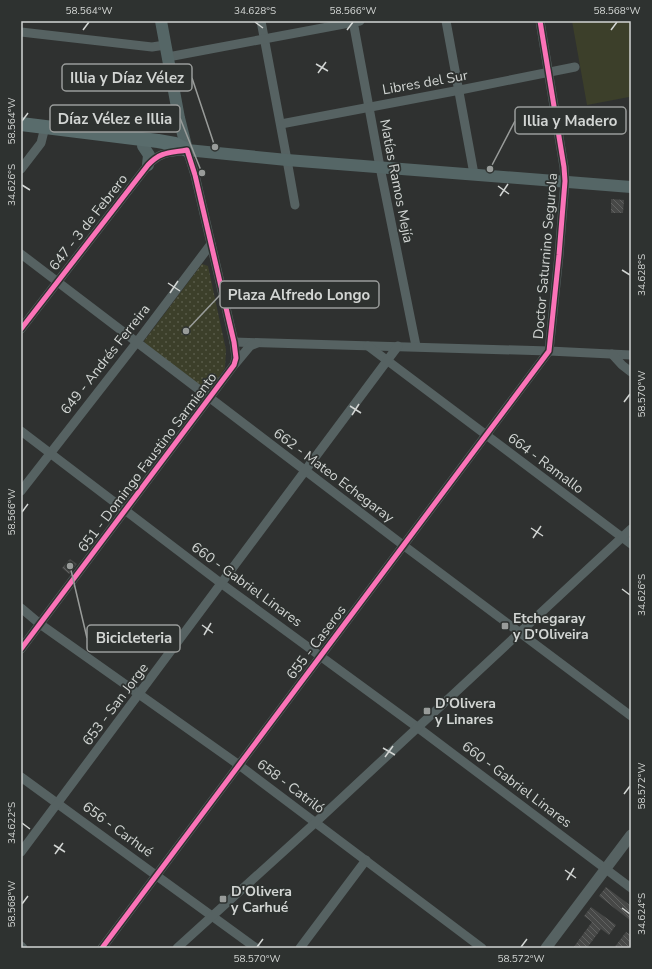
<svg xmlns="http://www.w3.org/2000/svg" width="652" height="969" viewBox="0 0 652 969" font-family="'Nunito Sans',sans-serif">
<defs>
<pattern id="grass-dots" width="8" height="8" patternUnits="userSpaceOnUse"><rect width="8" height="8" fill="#3c3f2a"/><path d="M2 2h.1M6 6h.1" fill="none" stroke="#575a48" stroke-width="1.8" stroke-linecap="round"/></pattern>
<pattern id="building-back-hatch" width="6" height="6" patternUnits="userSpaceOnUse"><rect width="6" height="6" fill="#474847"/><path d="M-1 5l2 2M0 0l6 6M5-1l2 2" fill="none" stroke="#616261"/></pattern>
</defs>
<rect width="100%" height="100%" fill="#2f3130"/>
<!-- grass -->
<path fill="url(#grass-dots)" d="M 202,264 L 208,266 L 226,350 L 225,368 L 210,390 L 206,390 L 147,346 L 144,341 Z"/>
<!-- garden -->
<path fill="#3c3f2a" d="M 572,21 L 631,21 L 631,104 L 630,104 L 629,97 L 587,105 Z"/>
<!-- building -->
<g fill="url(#building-back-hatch)">
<path d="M 611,199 L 624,200 L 623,213 L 611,213 Z"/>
<path d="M 70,559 L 77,564 L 69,574 L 62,568 Z"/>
<path d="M 606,887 L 631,906 L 631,921 L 599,896 Z"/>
<path d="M 591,907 L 616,925 L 609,935 L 601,929 L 587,948 L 573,948 L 592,922 L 584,916 Z"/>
<path d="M 626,932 L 631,935 L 631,945 L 628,948 L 614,948 Z"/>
</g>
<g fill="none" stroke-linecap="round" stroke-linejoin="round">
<!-- minor -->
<g stroke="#566262" stroke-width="9">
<path d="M 261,21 L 287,160 L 295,205"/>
<path d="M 353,21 L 380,167 L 416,346"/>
<path d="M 446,21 L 474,174"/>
<path d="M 21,32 L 152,47 L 165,45"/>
<path d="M 168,57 L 360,21"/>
<path d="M 281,124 L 460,90 L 575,67"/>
<path d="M 21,169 L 41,143 L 45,127"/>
<path d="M 21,254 L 403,545 L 631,716"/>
<path d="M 21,329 L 148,165 C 161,151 170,153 187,150 L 195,175 L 234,342 L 236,358 L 234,365 L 21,649"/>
<path d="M 234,342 L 549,351 L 631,355"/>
<path d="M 368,346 L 631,544"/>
<path d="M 612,354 L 622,365 L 631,372"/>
<path d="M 235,364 L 250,346 L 257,343"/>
<path d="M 21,431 L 222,584 L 417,727 L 631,888"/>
<path d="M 21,491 L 137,342 L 211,244"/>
<path d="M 21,608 L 40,624 L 239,765 L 482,948"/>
<path d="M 21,777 L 256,948"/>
<path d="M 21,852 L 398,346"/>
<path d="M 21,946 L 23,948"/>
<path d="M 102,948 L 549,351 L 559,255 L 565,181 L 564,167 L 540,21"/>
<path d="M 177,948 L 316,822 L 631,529"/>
<path d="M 300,948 L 366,860"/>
</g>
<!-- tertiary -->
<path stroke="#566262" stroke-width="11" d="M 546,948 L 631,835"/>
<!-- secondary -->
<g stroke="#566" stroke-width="12">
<path d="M 161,21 L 179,118 L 187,150 L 287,160 L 631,187"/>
<path d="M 143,146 L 149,155 L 148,165"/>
</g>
<!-- primary -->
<path stroke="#596c6c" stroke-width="14" d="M 21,124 L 158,141 L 175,144 L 187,150"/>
<defs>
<g id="cycleway">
<path d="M 21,329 L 148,165 C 161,151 170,153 187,150 L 195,175 L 234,342 L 236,358 L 234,365 L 21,649"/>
<path d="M 102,948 L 549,351 L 559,255 L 565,181 L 564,167 L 540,21"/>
</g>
</defs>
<!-- cycleway casing -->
<use href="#cycleway" stroke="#2e3230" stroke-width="8"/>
<!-- cycleway -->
<use href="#cycleway" stroke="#fb73b8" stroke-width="5"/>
</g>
<!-- ticks -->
<path fill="none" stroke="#d2d5d3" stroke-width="1.5" d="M 255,22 L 263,28M 83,30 L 89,22M 347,30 L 353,22M 611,30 L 617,22M 316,64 L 328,71M 318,73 L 326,62M 22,121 L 28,113M 22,185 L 30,190M 498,186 L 509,194M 500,196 L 508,184M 622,270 L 630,275M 168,283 L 180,291M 170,293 L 178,281M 624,402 L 630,394M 350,406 L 361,413M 352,415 L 359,404M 22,512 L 28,504M 531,528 L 543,536M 533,538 L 541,526M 622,589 L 630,595M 202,625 L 213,633M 204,635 L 211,623M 383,748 L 395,755M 385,757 L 393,746M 624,794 L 630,786M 22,823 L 30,829M 54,845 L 65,852M 55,854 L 63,843M 565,870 L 576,878M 567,880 L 574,868M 22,904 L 28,896M 622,908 L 630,914M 257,947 L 263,939M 521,947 L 527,939"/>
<!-- markers -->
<g fill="#999c9a" stroke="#2e3230" stroke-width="1.5">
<rect x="501" y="622" width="8" height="8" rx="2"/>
<rect x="423" y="707" width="8" height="8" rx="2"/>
<rect x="219" y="895" width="8" height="8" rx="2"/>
</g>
<g text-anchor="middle" stroke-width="3.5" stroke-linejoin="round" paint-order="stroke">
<!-- street labels -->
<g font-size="14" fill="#d2d5d3" stroke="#2e3230">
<text transform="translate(425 82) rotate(-10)" y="5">Libres del Sur</text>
<text transform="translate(397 181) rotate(79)" y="5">Matías Ramos Mejía</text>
<text transform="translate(88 222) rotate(-52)" y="5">647 - 3 de Febrero</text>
<text transform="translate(545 256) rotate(-85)" y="5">Doctor Saturnino Segurola</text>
<text transform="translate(105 359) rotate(-52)" y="5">649 - Andrés Ferreira</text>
<text transform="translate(147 462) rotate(-53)" y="5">651 - Domingo Faustino Sarmiento</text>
<text transform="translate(546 463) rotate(37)" y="5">664 - Ramallo</text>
<text transform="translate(334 475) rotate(37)" y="5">662 - Mateo Echegaray</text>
<text transform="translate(247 584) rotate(36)" y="5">660 - Gabriel Linares</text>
<text transform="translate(316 642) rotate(-53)" y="5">655 - Caseros</text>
<text transform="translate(115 704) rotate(-53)" y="5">653 - San Jorge</text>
<text transform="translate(517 784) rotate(37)" y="5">660 - Gabriel Linares</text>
<text transform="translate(291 786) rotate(37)" y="5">658 - Catriló</text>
<text transform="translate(118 829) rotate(36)" y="5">656 - Carhué</text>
</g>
<!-- poi labels -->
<g font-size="14" font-weight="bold" fill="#d2d5d3" stroke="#2e3230" text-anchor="start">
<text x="513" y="623">Etchegaray<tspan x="513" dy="16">y D'Oliveira</tspan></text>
<text x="435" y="708">D'Olivera<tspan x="435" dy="16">y Linares</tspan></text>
<text x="231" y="896">D'Olivera<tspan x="231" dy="16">y Carhué</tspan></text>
</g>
</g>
<!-- callouts -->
<path fill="none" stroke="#999c9a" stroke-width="1.5" d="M215 147L192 78M202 173L180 118M490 169L515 121M186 331L220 295M70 566L87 638"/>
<g fill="#999c9a" stroke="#2e3230" stroke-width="1.5">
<circle cx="215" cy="147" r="4"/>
<circle cx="202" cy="173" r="4"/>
<circle cx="490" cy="169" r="4"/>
<circle cx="186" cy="331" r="4"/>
<circle cx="70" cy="566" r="4"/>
</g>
<g fill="#2e3230" stroke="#999c9a" stroke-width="1.5">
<rect x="62" y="64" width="130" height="27" rx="4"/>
<rect x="50" y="105" width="130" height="27" rx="4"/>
<rect x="515" y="107" width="111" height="27" rx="4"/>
<rect x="220" y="281" width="159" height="27" rx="4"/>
<rect x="87" y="625" width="93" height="27" rx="4"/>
</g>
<g font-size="15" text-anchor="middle" font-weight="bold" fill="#d2d5d3">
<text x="127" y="83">Illia y Díaz Vélez</text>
<text x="115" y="124">Díaz Vélez e Illia</text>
<text x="570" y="126">Illia y Madero</text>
<text x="299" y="300">Plaza Alfredo Longo</text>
<text x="134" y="643">Bicicleteria</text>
</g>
<!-- border -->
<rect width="652" height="969" fill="none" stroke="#2e3230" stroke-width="44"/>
<rect x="22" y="22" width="608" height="925" fill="none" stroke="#d2d5d3" stroke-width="1.5"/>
<g font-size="10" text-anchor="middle" fill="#d2d5d3">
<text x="89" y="14">58.564°W</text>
<text x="255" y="14">34.628°S</text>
<text x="353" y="14">58.566°W</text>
<text x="617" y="14">58.568°W</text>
<text transform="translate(11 121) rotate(-90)" y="4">58.564°W</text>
<text transform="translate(11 185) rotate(-90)" y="4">34.626°S</text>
<text transform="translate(641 275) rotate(-90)" y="4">34.628°S</text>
<text transform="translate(641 394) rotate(-90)" y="4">58.570°W</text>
<text transform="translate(11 512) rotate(-90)" y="4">58.566°W</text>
<text transform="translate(641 595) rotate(-90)" y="4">34.626°S</text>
<text transform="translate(641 786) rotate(-90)" y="4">58.572°W</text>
<text transform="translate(11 823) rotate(-90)" y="4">34.622°S</text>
<text transform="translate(11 904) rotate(-90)" y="4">58.568°W</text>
<text transform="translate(641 914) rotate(-90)" y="4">34.624°S</text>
<text x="257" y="962">58.570°W</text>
<text x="521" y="962">58.572°W</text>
</g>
</svg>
